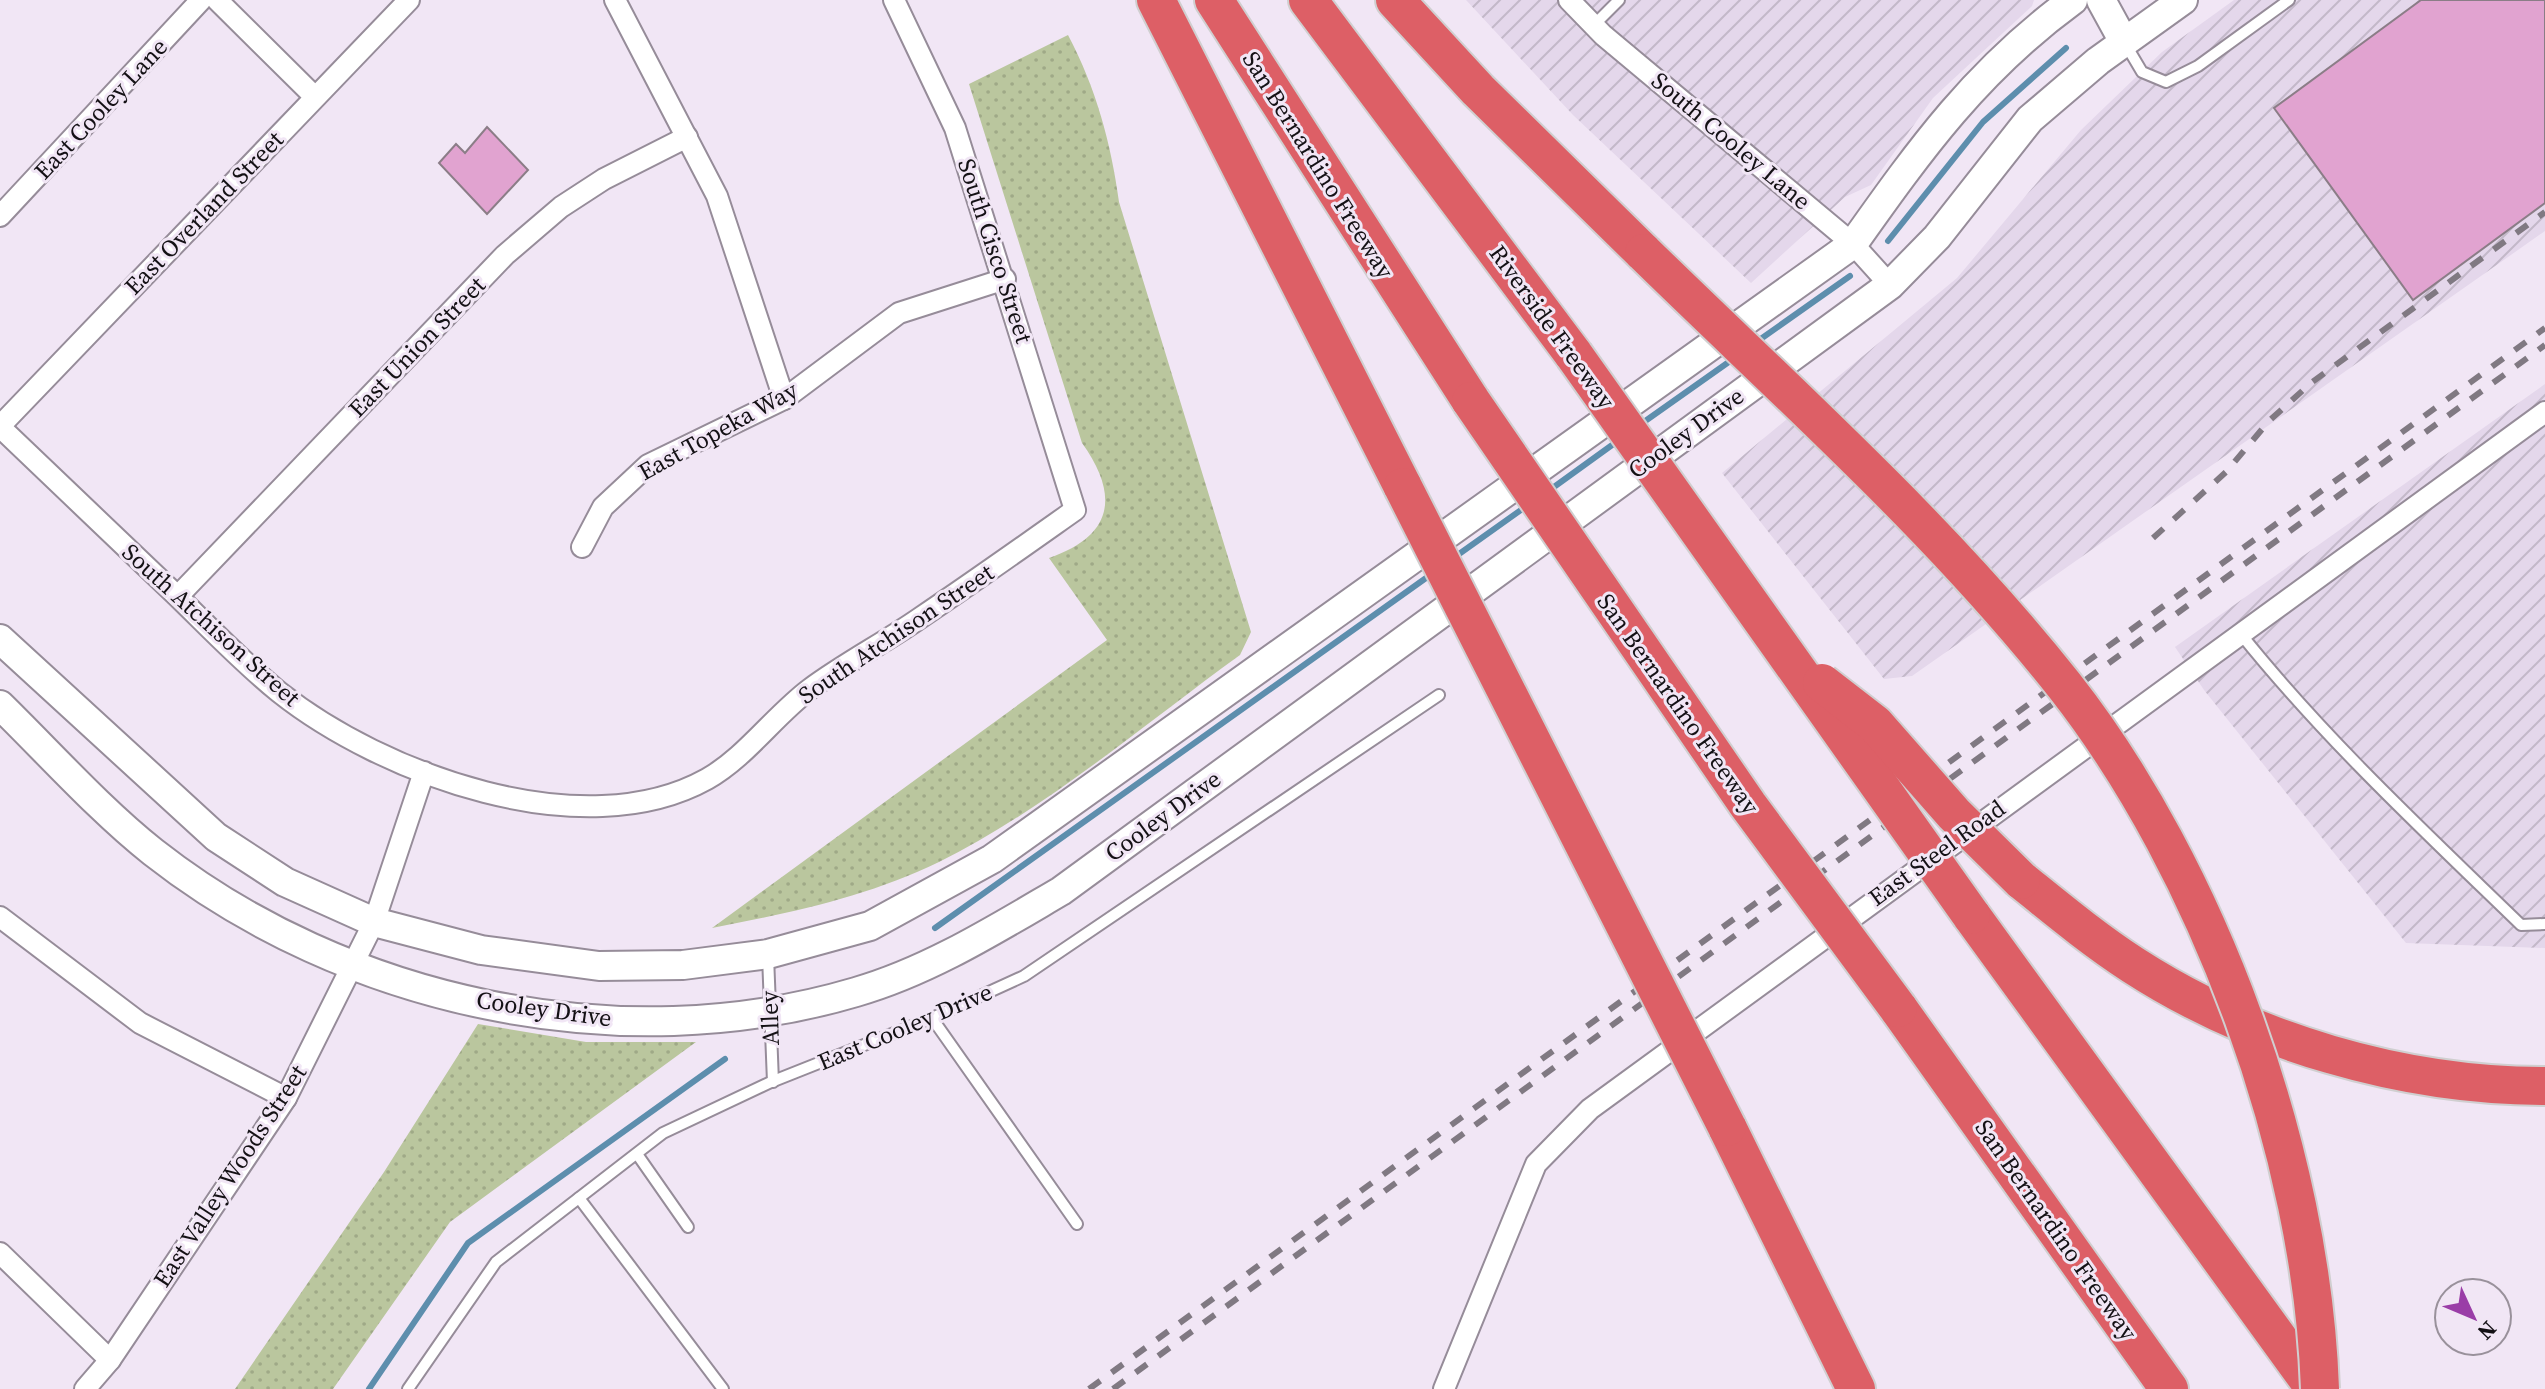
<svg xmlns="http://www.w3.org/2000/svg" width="2545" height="1389" viewBox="0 0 2545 1389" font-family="'Source Serif 4',serif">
<defs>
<pattern id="industrial-furrows" width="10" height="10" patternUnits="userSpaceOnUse" patternTransform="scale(2)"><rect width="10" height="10" fill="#e4d7eb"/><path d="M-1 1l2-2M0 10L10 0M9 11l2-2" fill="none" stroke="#c3b8c9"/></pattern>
<pattern id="park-dots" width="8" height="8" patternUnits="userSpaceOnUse" patternTransform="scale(2)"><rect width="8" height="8" fill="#bac69e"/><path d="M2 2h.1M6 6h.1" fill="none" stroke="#9fa987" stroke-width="1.8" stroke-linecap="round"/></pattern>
</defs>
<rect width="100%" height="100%" fill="#f1e6f5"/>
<!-- industrial -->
<g fill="url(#industrial-furrows)">
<path d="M 1466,0 L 2034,0 L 2032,6 L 1933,98 L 1871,185 L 1845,197 L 1751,283 L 1573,115 Z"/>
<path d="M 2234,0 L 2545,0 L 2545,231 L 1912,676 L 1884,679 L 1722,473 L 1957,278 L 2081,130 L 2162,52 Z"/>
<path d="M 2545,384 L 2545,948 L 2406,943 L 2204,690 L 2175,647 Z"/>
</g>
<!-- park -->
<g fill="url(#park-dots)">
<path d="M 1068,35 C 1096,88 1111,143 1119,202 L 1251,632 L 1240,655 C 1146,723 1043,811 939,862 C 867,897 790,913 712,928 L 1107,640 L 1049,558 C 1113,536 1120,496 1082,443 L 969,84 Z"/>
<path d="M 478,1024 L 586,1042 L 696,1042 L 450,1222 L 333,1389 L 235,1389 L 384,1172 Z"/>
</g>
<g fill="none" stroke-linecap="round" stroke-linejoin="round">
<!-- stream -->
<g stroke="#5d8ead" stroke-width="6">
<path d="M 1888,241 L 1983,122 L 2066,48"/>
<path d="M 1755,343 L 1850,276"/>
<path d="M 1641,424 L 1733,359"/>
<path d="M 1547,492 L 1619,440"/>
<path d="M 1452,559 L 1528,505"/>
<path d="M 935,928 L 1433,573"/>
<path d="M 369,1389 L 468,1243 L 725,1059"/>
</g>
</g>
<!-- building -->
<g fill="#e1a3d0" stroke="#8b7d87" stroke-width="2">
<path d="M 2421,0 L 2545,0 L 2545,203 L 2413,300 L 2274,108 Z"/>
<path d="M 487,127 L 528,170 L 487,214 L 439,163 L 456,144 L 465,153 Z"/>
</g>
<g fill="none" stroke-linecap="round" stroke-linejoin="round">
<defs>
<g id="lane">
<path d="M 1594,25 L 1619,0"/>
<path d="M 2126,45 L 2142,72 L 2166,82 L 2198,66 L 2289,0"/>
<path d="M 2240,633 C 2325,739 2423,830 2521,925 L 2545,924"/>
<path d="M 768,956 L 773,1082"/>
<path d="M 932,1018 L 1077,1224"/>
<path d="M 637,1154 L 688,1227"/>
<path d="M 579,1198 L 723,1389"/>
<path d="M 408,1389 L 496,1262 L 663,1133 L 771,1082 L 932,1018 L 1024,976 L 1439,695"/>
</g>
<g id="street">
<path d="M 217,0 L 315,97"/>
<path d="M 615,0 L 717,196 L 784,399"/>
<path d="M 1569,0 L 1603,35 L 1853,244 L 1890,285"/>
<path d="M 0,216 L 201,0"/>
<path d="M 0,426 L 409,0"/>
<path d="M 0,427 C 58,483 117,538 175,594 C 209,627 242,662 279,692 C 382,774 583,848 707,779 C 746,757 774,716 810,689 C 845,663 884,643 920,618 C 972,583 1024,546 1075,510 L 955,128 L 894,0"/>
<path d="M 582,547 L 603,507 L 648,465 L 784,399 L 899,313 L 1005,279"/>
<path d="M 178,596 L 505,255 L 561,207 L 604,179 L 687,137"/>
<path d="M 0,917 L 140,1023 L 286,1098"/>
<path d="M 0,1253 L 110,1360"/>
<path d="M 85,1389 L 110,1360 L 286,1098 L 374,922 L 424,772"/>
<path d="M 1444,1389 L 1536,1164 L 1590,1109 L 2545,412"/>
</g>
<g id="secondary">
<path d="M 2101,0 L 2124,42"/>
<path d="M 0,639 L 216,837 L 285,882 L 374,922 L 481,950 L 599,966 L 683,965 L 768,954 L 870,926 L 992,859 L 1853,244 C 1921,148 1977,70 2073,0"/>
<path d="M 0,705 C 48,752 101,811 153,852 C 345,1003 620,1062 856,992 C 929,971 996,929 1061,891 L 1890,285 L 1937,237 L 2030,119 L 2098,61 L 2183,0"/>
</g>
<g id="highway">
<path d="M 1156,0 L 1403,487"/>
<path d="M 1214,0 L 1471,401"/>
<path d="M 1308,0 L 1574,355"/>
<path d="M 1395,0 L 1478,90 L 1644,253"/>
<path d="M 2021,880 C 2057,909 2093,939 2133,965 C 2252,1042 2403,1086 2545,1086"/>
<path d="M 1971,915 L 2315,1389"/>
<path d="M 1898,1008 L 2169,1389"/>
<path d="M 1727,1127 L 1856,1389"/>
</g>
</defs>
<!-- lane casing -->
<use href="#lane" stroke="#968c99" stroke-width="14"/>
<!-- street casing -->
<use href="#street" stroke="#968c99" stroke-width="24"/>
<!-- secondary casing -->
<use href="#secondary" stroke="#968c99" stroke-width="32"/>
<!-- highway casing -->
<use href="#highway" stroke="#d0cfd0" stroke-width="42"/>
<!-- lane -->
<use href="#lane" stroke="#fff" stroke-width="10"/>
<!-- street -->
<use href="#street" stroke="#fff" stroke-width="20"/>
<!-- secondary -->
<use href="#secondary" stroke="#fff" stroke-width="28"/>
<!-- highway -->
<use href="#highway" stroke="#dd5f66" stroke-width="38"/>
<!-- rail -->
<g stroke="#807982" stroke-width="6" stroke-dasharray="14 14" stroke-linecap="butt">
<path d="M 2153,538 L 2226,472 L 2269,421 L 2311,383 L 2545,212"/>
<path d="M 1089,1389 L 2545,328"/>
<path d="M 1113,1389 L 2545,345"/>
</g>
<defs>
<g id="highway-bridge">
<path d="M 1644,253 C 1787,393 1939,527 2064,685 C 2209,869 2312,1154 2320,1389"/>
<path d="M 1574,355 L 1971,915"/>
<path d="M 1471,401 L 1748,805 L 1898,1008"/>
<path d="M 1403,487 L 1727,1127"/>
<path d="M 1822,683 L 1875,724 L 1954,814 L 2021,880"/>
</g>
</defs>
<!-- highway-bridge casing -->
<use href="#highway-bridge" stroke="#d0cfd0" stroke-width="42" stroke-linecap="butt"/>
<!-- highway-bridge -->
<use href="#highway-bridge" stroke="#dd5f66" stroke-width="38"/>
</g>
<g text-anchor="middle" stroke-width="6" stroke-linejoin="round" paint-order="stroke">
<!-- street labels -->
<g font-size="24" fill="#141115" stroke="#f1e6f5">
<text transform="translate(101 109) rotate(-47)" y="8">East Cooley Lane</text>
<text transform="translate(1731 141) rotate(40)" y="8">South Cooley Lane</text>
<text transform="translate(1318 165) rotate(58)" y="8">San Bernardino Freeway</text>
<text transform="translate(204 213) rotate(-46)" y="8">East Overland Street</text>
<text transform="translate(995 251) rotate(72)" y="8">South Cisco Street</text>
<text transform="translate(1552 327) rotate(54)" y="8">Riverside Freeway</text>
<text transform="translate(417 347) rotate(-46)" y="8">East Union Street</text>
<text transform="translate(718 431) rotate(-29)" y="8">East Topeka Way</text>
<text transform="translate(1686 433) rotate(-36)" y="8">Cooley Drive</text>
<text transform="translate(211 625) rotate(42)" y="8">South Atchison Street</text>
<text transform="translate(896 634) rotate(-34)" y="8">South Atchison Street</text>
<text transform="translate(1678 704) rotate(55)" y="8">San Bernardino Freeway</text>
<text transform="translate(1163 816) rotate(-36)" y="8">Cooley Drive</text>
<text transform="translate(1937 853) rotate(-36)" y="8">East Steel Road</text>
<text transform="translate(544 1009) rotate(8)" y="8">Cooley Drive</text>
<text transform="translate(770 1018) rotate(-92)" y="8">Alley</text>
<text transform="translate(905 1027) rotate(-23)" y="8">East Cooley Drive</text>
<text transform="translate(230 1176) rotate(-57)" y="8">East Valley Woods Street</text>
<text transform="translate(2056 1230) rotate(55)" y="8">San Bernardino Freeway</text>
</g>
</g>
<!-- north arrow -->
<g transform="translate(2473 1317) rotate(134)"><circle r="38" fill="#f1e6f5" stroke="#99919b" stroke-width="2"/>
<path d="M0-6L14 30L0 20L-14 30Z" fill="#9a3da7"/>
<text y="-12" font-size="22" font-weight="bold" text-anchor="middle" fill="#141115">N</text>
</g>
</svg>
